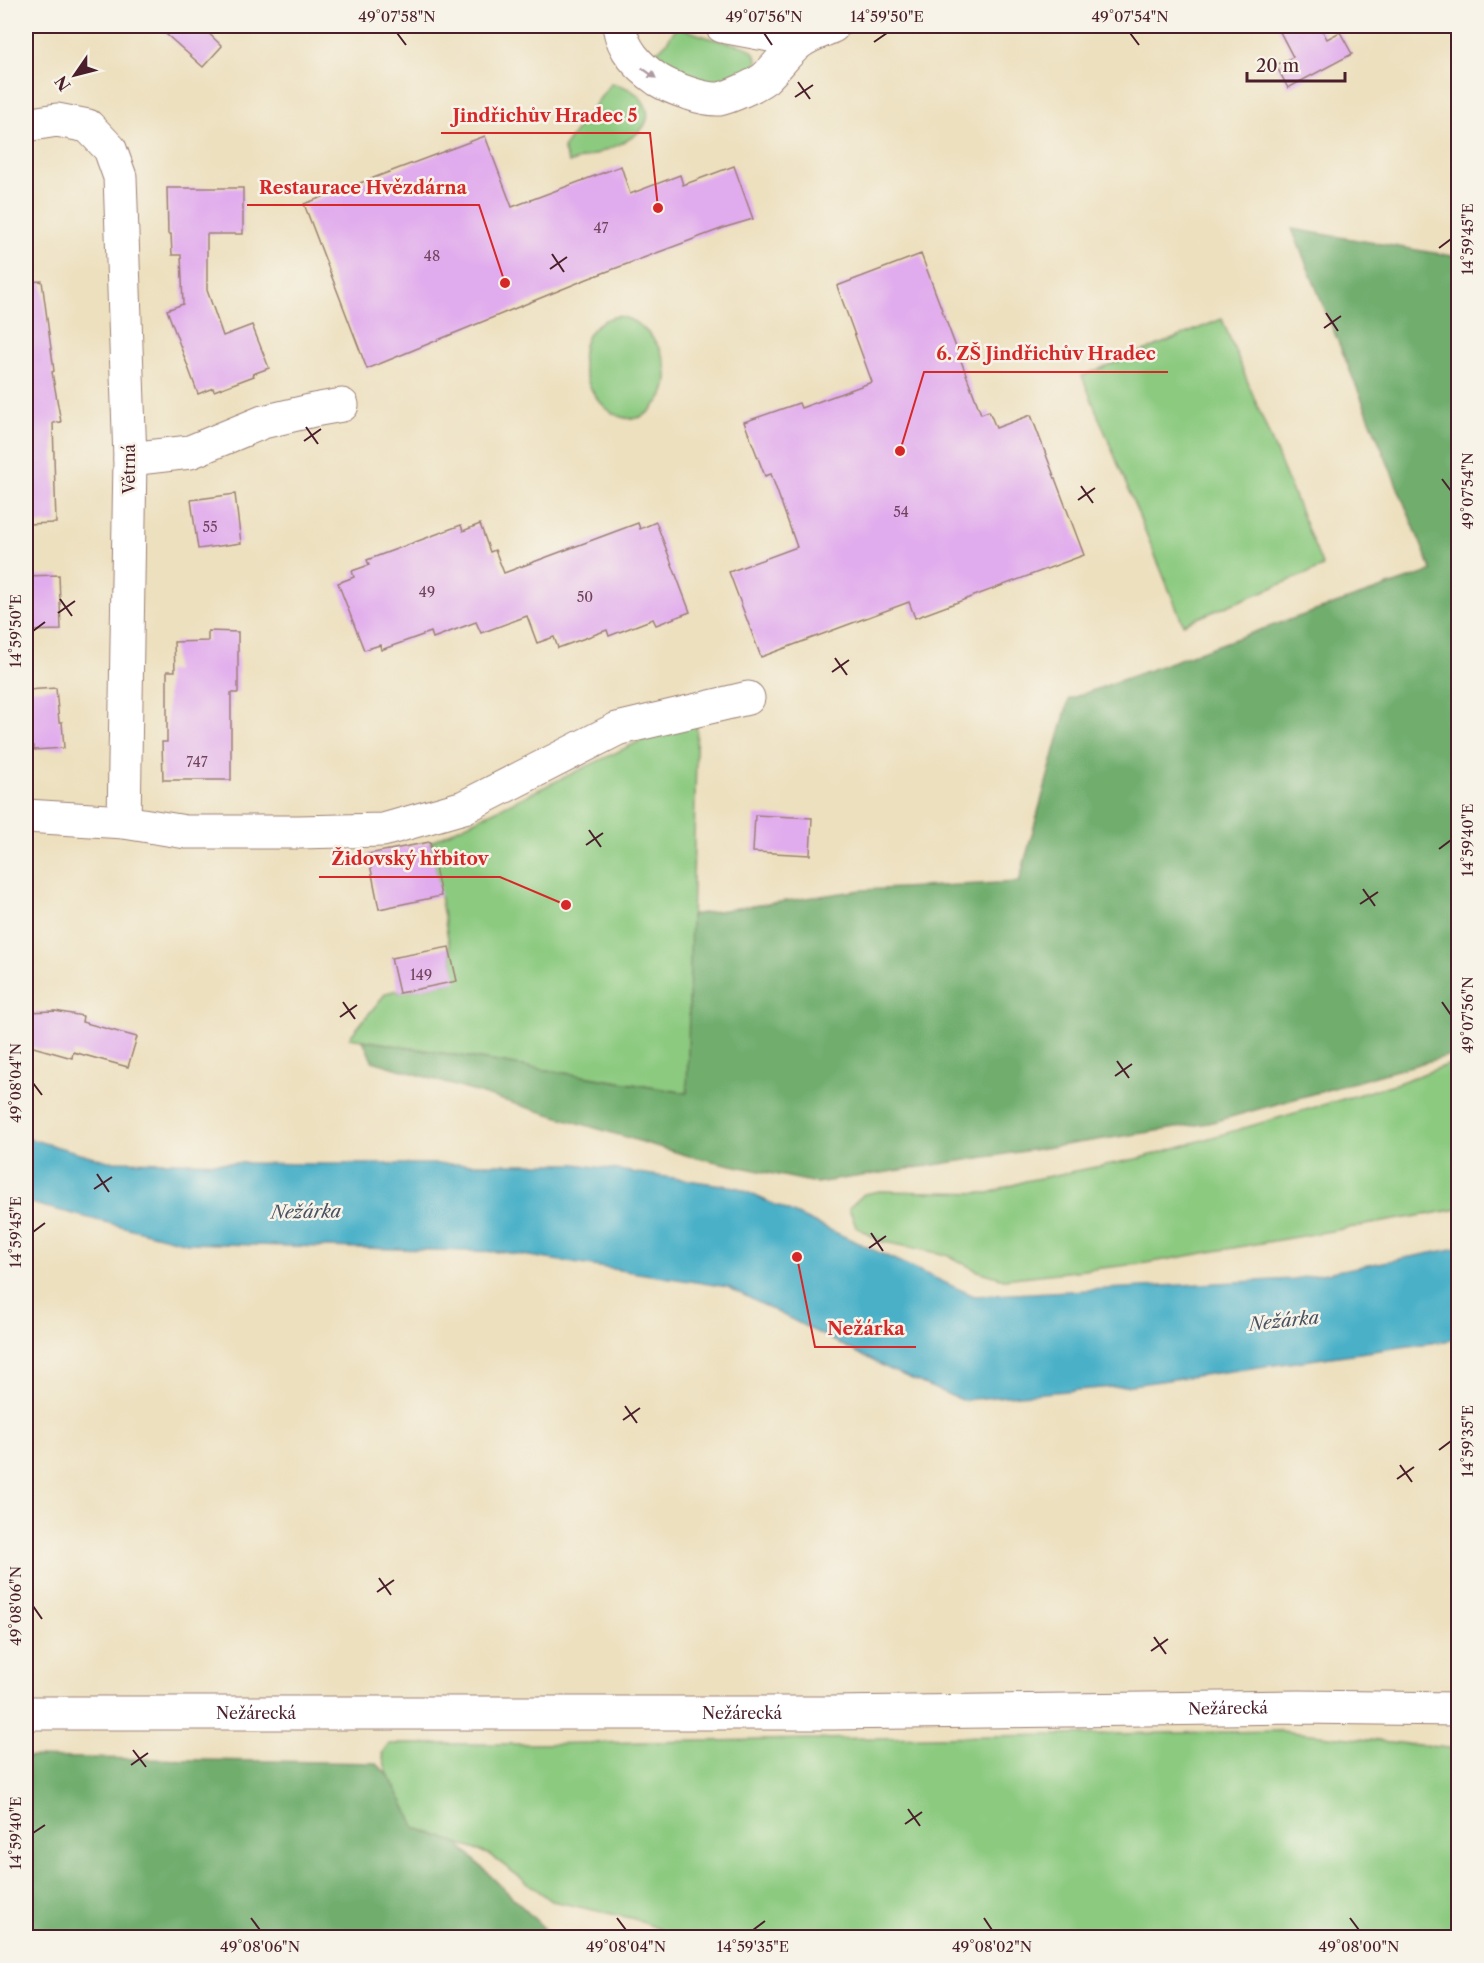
<svg xmlns="http://www.w3.org/2000/svg" width="1484" height="1963" viewBox="0 0 1484 1963" font-family="'Libre Caslon Text',serif">
<rect width="100%" height="100%" fill="#f7f3e8"/>
<filter id="ink" filterUnits="userSpaceOnUse"><feTurbulence type="fractalNoise" baseFrequency=".0167" numOctaves="2"/><feDisplacementMap in="SourceGraphic" scale="12" xChannelSelector="R" yChannelSelector="G"/><feConvolveMatrix kernelMatrix="1 2 1 2 8 2 1 2 1" color-interpolation-filters="sRGB"/></filter>
<filter id="wash" filterUnits="userSpaceOnUse"><feTurbulence type="fractalNoise" baseFrequency=".008" numOctaves="4" result="noise"/><feDisplacementMap in="SourceGraphic" scale="24" xChannelSelector="R" yChannelSelector="G"/><feGaussianBlur stdDeviation="1.35" result="paint"/><feColorMatrix in="noise" values="0 0 0 0 0 0 0 0 0 0 0 0 0 0 0 0 0 1.4 0 .05"/><feComposite in="paint" operator="in"/></filter>
<g filter="url(#wash)">
<rect width="100%" height="100%" fill="#ede0bf"/>
<!-- green -->
<g fill="#8cca80" stroke="#6b7456" stroke-width="1.5">
<path d="M 677,26 C 691,32 705,37 720,41 C 730,44 743,43 751,50 C 775,71 721,84 708,82 C 686,78 667,68 649,56 C 665,48 668,40 677,26 Z"/>
<path d="M 611,83 C 625,86 638,91 645,105 C 662,138 591,155 569,163 L 563,148 Z"/>
<path d="M 618,316 C 652,321 682,372 659,401 C 653,408 647,416 637,418 C 592,427 551,329 618,316 Z"/>
<path d="M 1222,319 L 1323,567 L 1183,624 L 1082,376 Z"/>
<path d="M 694,715 L 697,715 L 688,1093 L 349,1038 L 386,993 L 398,990 L 399,993 L 456,981 L 430,842 Z"/>
<path d="M 1458,1061 L 1458,1209 L 1147,1263 L 1004,1279 L 978,1271 L 947,1255 L 880,1241 L 856,1227 L 849,1208 L 864,1194 L 880,1191 L 989,1193 L 1025,1181 L 1141,1158 L 1398,1083 Z"/>
<path d="M 1280,1731 L 1458,1749 L 1458,1937 L 678,1937 L 635,1919 L 552,1901 L 490,1855 L 416,1828 L 387,1772 L 382,1754 L 389,1744 L 531,1744 Z"/>
</g>
<!-- forest -->
<g fill="#71ae6e" stroke="#5e664c" stroke-width="1.5">
<path d="M 1292,229 L 1458,257 L 1458,1053 L 1209,1123 L 816,1183 L 689,1156 L 372,1061 L 363,1040 L 687,1093 L 691,915 L 862,890 L 1019,882 L 1069,699 L 1257,631 L 1432,571 Z"/>
<path d="M 26,1757 L 376,1763 L 389,1776 L 416,1828 L 457,1843 L 553,1937 L 26,1937 Z"/>
</g>
<!-- water -->
<path fill="#49b0c8" stroke="#4a687a" stroke-width="1.5" d="M 26,1138 L 108,1161 L 310,1164 L 575,1164 L 736,1187 L 974,1296 L 1294,1279 L 1458,1248 L 1458,1339 L 1125,1386 L 961,1400 L 891,1370 L 728,1287 L 503,1252 L 187,1243 L 26,1202 Z"/>
<g id="blocks">
<!-- building -->
<g fill="#e1aced">
<path d="M 157,26 L 201,26 L 222,46 L 203,67 Z"/>
<path d="M 1277,26 L 1320,26 L 1327,39 L 1340,32 L 1352,54 L 1288,88 L 1276,65 L 1293,57 Z"/>
<path d="M 485,136 L 512,207 L 621,166 L 630,194 L 680,175 L 683,185 L 734,166 L 753,219 L 726,227 L 587,279 L 367,369 L 304,204 Z"/>
<path d="M 167,188 L 243,188 L 243,234 L 207,234 L 207,290 L 223,336 L 252,325 L 269,368 L 253,374 L 254,376 L 214,391 L 213,388 L 198,394 L 167,310 L 183,304 L 181,255 L 172,255 L 171,234 L 168,234 Z"/>
<path d="M 921,254 L 981,414 L 989,411 L 996,428 L 1031,415 L 1084,555 L 915,618 L 909,602 L 761,657 L 729,572 L 797,547 L 771,474 L 765,476 L 744,422 L 799,403 L 801,408 L 872,382 L 837,286 Z"/>
<path d="M 42,281 L 54,371 L 52,372 L 61,422 L 53,423 L 56,523 L 26,524 L 26,282 Z"/>
<path d="M 235,494 L 241,543 L 198,549 L 191,500 Z"/>
<path d="M 656,522 L 690,612 L 656,625 L 653,619 L 609,636 L 607,630 L 558,648 L 554,637 L 537,643 L 527,616 L 481,633 L 476,622 L 433,638 L 431,632 L 381,650 L 380,645 L 364,650 L 338,583 L 354,577 L 352,571 L 369,565 L 367,560 L 461,525 L 463,531 L 480,524 L 490,552 L 495,550 L 504,573 L 638,523 L 640,529 Z"/>
<path d="M 59,575 L 61,630 L 26,631 L 26,576 Z"/>
<path d="M 208,631 L 238,632 L 238,693 L 231,693 L 231,780 L 163,780 L 162,742 L 167,742 L 167,671 L 175,671 L 174,642 L 208,641 Z"/>
<path d="M 56,688 L 59,722 L 62,722 L 64,748 L 34,750 L 34,746 L 26,746 L 26,690 Z"/>
<path d="M 755,815 L 812,818 L 810,855 L 753,852 Z"/>
<path d="M 430,842 L 441,896 L 379,909 L 368,854 Z"/>
<path d="M 449,947 L 457,981 L 399,993 L 391,958 Z"/>
<path d="M 55,1011 L 83,1016 L 82,1022 L 137,1037 L 128,1067 L 73,1052 L 72,1058 L 26,1045 L 26,1012 Z"/>
</g>
</g>
</g>
<g filter="url(#ink)">
<use href="#blocks" fill-opacity="0" stroke="#9c8075" stroke-width="1.5"/>
<g fill="none" stroke-linecap="round" stroke-linejoin="round">
<defs>
<g id="minor">
<path d="M 619,26 C 623,50 638,66 658,80 C 671,88 703,100 719,99 C 730,97 756,85 765,78 C 777,67 787,52 800,42 C 809,35 823,31 833,26"/>
<path d="M 722,26 L 801,41"/>
<path d="M 26,125 L 57,120 L 88,126 L 110,149 L 120,177 L 130,459 L 124,822"/>
<path d="M 130,459 L 190,452 L 263,422 L 314,410 L 342,405"/>
<path d="M 26,816 L 124,822 L 186,832 L 299,832 L 383,830 L 464,807 L 617,729 L 748,698"/>
<path id="s1" d="M 26,1713 L 832,1713 L 1298,1707 L 1458,1709"/>
</g>
</defs>
<!-- minor casing -->
<use href="#minor" stroke="#9c8075" stroke-width="35"/>
<!-- minor -->
<use href="#minor" stroke="#fff" stroke-width="33"/>
</g>
<!-- one-way arrows -->
<defs><path id="oneway-solid" d="M-6-.8H1V-3.2L6.5 0L1 3.2V.8H-6Z" transform="scale(1.5)"/></defs>
<use fill="#ae9aa0" href="#oneway-solid" transform="translate(649 73) rotate(36)"/>
</g>
<!-- ticks -->
<path fill="none" stroke="#4a1f2b" stroke-width="2" d="M 397,33 L 406,45M 764,33 L 772,45M 1130,33 L 1139,45M 874,42 L 887,33M 798,82 L 810,99M 795,97 L 813,85M 1439,248 L 1451,239M 552,254 L 564,272M 550,269 L 567,257M 1326,313 L 1338,331M 1324,328 L 1341,316M 306,427 L 318,444M 304,441 L 321,429M 1442,479 L 1451,491M 1081,486 L 1093,503M 1078,500 L 1095,488M 60,599 L 72,616M 58,613 L 75,601M 33,631 L 45,622M 835,658 L 847,675M 832,672 L 849,660M 589,830 L 601,847M 586,845 L 603,833M 1439,849 L 1451,840M 1363,889 L 1375,906M 1360,904 L 1378,892M 343,1002 L 355,1019M 1442,1002 L 1451,1015M 340,1017 L 357,1005M 1117,1061 L 1129,1078M 1115,1076 L 1132,1064M 33,1083 L 42,1095M 97,1174 L 109,1192M 94,1189 L 112,1177M 33,1232 L 45,1223M 871,1233 L 883,1251M 869,1248 L 886,1236M 625,1406 L 637,1423M 623,1420 L 640,1408M 1439,1450 L 1451,1441M 1400,1465 L 1412,1482M 1397,1479 L 1414,1467M 379,1578 L 391,1595M 377,1592 L 394,1580M 33,1606 L 42,1619M 1154,1637 L 1166,1654M 1151,1651 L 1168,1639M 133,1750 L 146,1767M 131,1765 L 148,1753M 908,1809 L 920,1826M 905,1824 L 922,1812M 33,1833 L 45,1825M 251,1918 L 260,1930M 617,1918 L 626,1930M 984,1918 L 992,1930M 1350,1918 L 1359,1930M 753,1930 L 765,1921"/>
<g text-anchor="middle" stroke-width="5" stroke-linejoin="round" paint-order="stroke">
<!-- number labels -->
<g font-size="14" fill="#70425c">
<text x="601" y="233">47</text>
<text x="432" y="261">48</text>
<text x="901" y="517">54</text>
<text x="210" y="532">55</text>
<text x="427" y="597">49</text>
<text x="585" y="602">50</text>
<text x="197" y="767">747</text>
<text x="421" y="980">149</text>
</g>
<!-- street labels -->
<g font-size="16" fill="#4a1f2b" stroke="#f7f3e8">
<text transform="translate(129 469) rotate(-90)" y="6">Větrná</text>
<text dy="6" stroke="none"><textPath href="#s1" startOffset="1202">Nežárecká</textPath></text>
<text dy="6" stroke="none"><textPath href="#s1" startOffset="230">Nežárecká</textPath></text>
<text dy="6" stroke="none"><textPath href="#s1" startOffset="716">Nežárecká</textPath></text>
</g>
<!-- water labels -->
<g font-size="18" font-style="italic" fill="#4a5262" stroke="#f7f3e8">
<text transform="translate(306 1212) rotate(-1)" y="6">Nežárka</text>
<text transform="translate(1284 1321) rotate(-6)" y="6">Nežárka</text>
</g>
</g>
<!-- callouts -->
<path fill="none" stroke="#d62828" stroke-width="2" d="M658 208L650 133H441M505 283L479 205H247M900 451L924 372H1168M566 905L500 877H319M797 1257L815 1347H916"/>
<g fill="#d62828" stroke="#f7f3e8" stroke-width="2">
<circle cx="658" cy="208" r="6"/>
<circle cx="505" cy="283" r="6"/>
<circle cx="900" cy="451" r="6"/>
<circle cx="566" cy="905" r="6"/>
<circle cx="797" cy="1257" r="6"/>
</g>
<g font-size="18" text-anchor="middle" font-weight="bold" fill="#d62828" stroke="#f7f3e8" stroke-width="5" stroke-linejoin="round" paint-order="stroke">
<text x="545" y="122">Jindřichův Hradec 5</text>
<text x="363" y="194">Restaurace Hvězdárna</text>
<text x="1046" y="360">6. ZŠ Jindřichův Hradec</text>
<text x="410" y="865">Židovský hřbitov</text>
<text x="866" y="1335">Nežárka</text>
</g>
<!-- margin -->
<rect width="1484" height="1963" fill="none" stroke="#f7f3e8" stroke-width="66"/>
<!-- north arrow -->
<g transform="translate(75 75) rotate(235)" stroke="#f7f3e8" stroke-width="4.5" paint-order="stroke">
<path d="M0-4.5L10 22L0 15L-10 22Z" fill="#4a1f2b"/>
<text y="-9" font-size="16" font-weight="bold" text-anchor="middle" fill="#4a1f2b">N</text>
</g>
<!-- scale -->
<path d="M1247 72v9h98v-9" fill="none" stroke="#4a1f2b" stroke-width="3"/>
<text x="1256" y="72" font-size="18" fill="#4a1f2b" stroke="#f7f3e8" stroke-width="4.5" paint-order="stroke">20 m</text>
<rect x="33" y="33" width="1418" height="1897" fill="none" stroke="#4a1f2b" stroke-width="2"/>
<g font-size="15" text-anchor="middle" fill="#4a1f2b">
<text x="397" y="22">49°07'58"N</text>
<text x="764" y="22">49°07'56"N</text>
<text x="887" y="22">14°59'50"E</text>
<text x="1130" y="22">49°07'54"N</text>
<text transform="translate(1468 239) rotate(-90)" y="5">14°59'45"E</text>
<text transform="translate(1468 491) rotate(-90)" y="5">49°07'54"N</text>
<text transform="translate(16 631) rotate(-90)" y="5">14°59'50"E</text>
<text transform="translate(1468 840) rotate(-90)" y="5">14°59'40"E</text>
<text transform="translate(1468 1015) rotate(-90)" y="5">49°07'56"N</text>
<text transform="translate(16 1083) rotate(-90)" y="5">49°08'04"N</text>
<text transform="translate(16 1232) rotate(-90)" y="5">14°59'45"E</text>
<text transform="translate(1468 1441) rotate(-90)" y="5">14°59'35"E</text>
<text transform="translate(16 1606) rotate(-90)" y="5">49°08'06"N</text>
<text transform="translate(16 1833) rotate(-90)" y="5">14°59'40"E</text>
<text x="260" y="1952">49°08'06"N</text>
<text x="626" y="1952">49°08'04"N</text>
<text x="753" y="1952">14°59'35"E</text>
<text x="992" y="1952">49°08'02"N</text>
<text x="1359" y="1952">49°08'00"N</text>
</g>
</svg>
